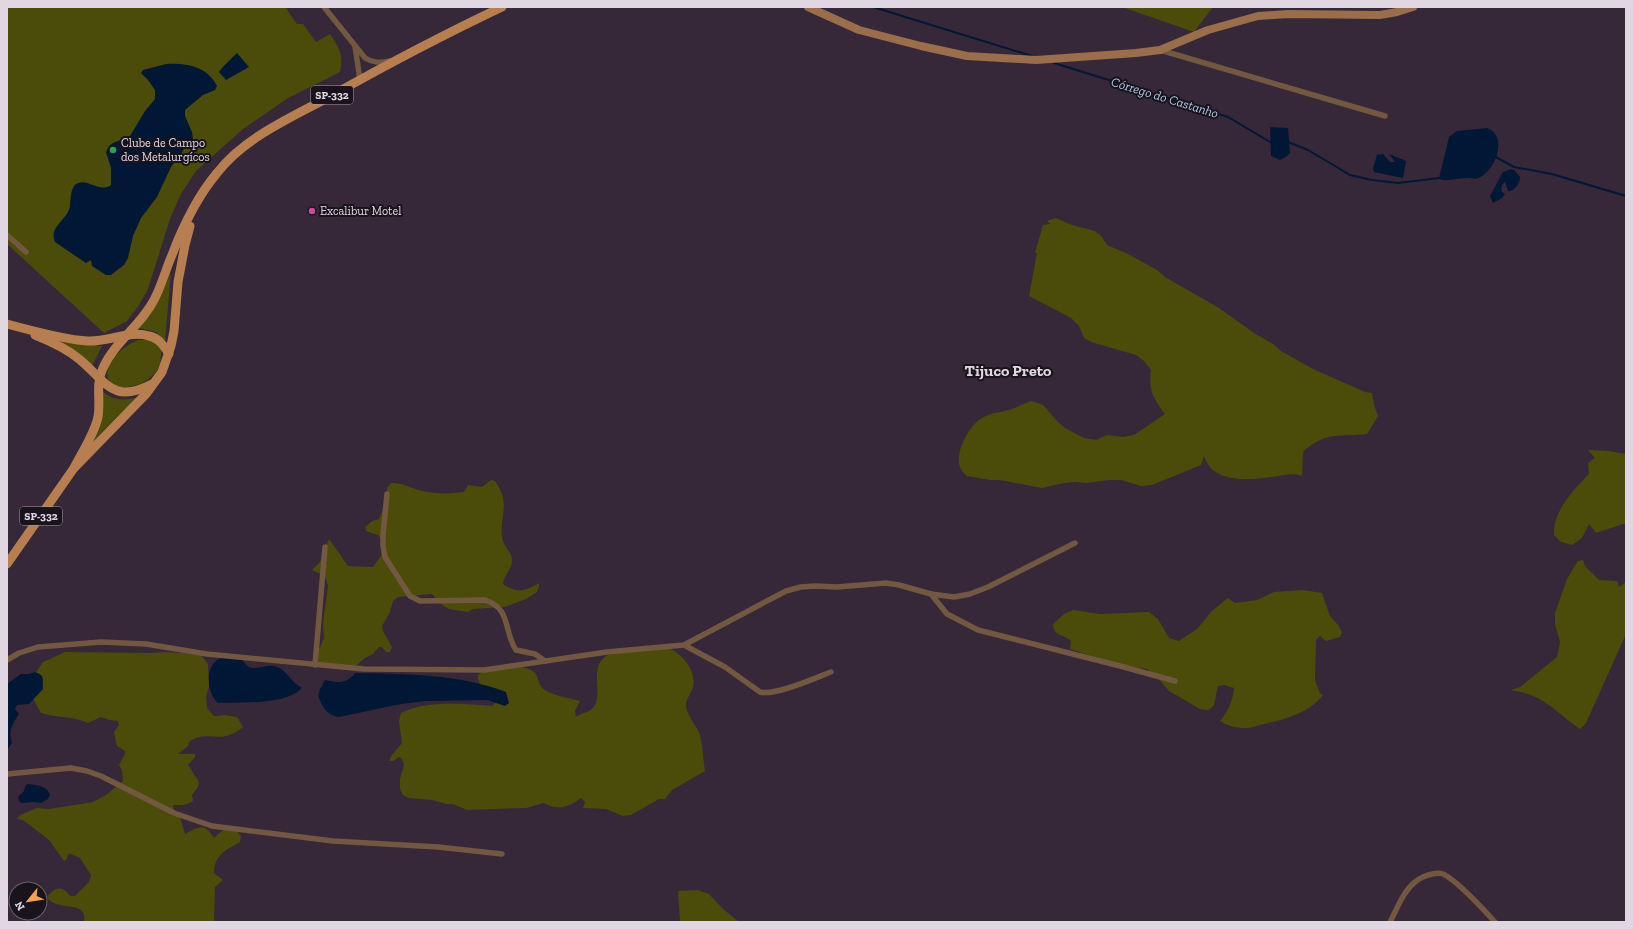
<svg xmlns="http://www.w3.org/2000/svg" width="1633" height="929" viewBox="0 0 1633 929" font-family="'Zilla Slab',serif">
<rect width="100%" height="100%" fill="#362739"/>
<!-- green -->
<g fill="#4b4c0a">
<path d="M 7,7 L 285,7 L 297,24 L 303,24 L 316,42 L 330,34 C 339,48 344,54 340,72 L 288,98 L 243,129 L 196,171 L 181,194 L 170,219 L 148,289 L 139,305 L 127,321 L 104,333 L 7,244 Z"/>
<path d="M 1122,7 L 1213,7 L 1194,32 Z"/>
<path d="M 1056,218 L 1072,225 L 1095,231 L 1101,236 L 1107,245 L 1128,254 L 1157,270 L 1165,277 L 1219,308 L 1254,333 L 1273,344 L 1281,351 L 1313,369 L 1365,392 L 1372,393 L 1374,405 L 1378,416 L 1367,434 C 1339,437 1326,431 1303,452 L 1302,476 C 1293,472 1282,476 1272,477 C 1248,480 1213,484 1204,456 L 1201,465 L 1152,485 L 1141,486 L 1121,480 L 1109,480 L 1087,483 L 1075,482 L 1064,483 L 1042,488 L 1000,480 L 990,480 L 967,476 C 965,474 962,472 961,469 C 953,456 968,428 979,420 C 989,412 1001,413 1012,409 C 1018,407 1025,403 1031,401 L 1043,405 L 1057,421 L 1065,428 L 1084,438 L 1096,440 L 1107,435 L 1123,437 L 1134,435 L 1165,414 C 1153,398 1148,390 1151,370 L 1144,361 L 1136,355 L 1091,342 L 1084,338 L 1079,326 L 1071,318 L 1029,296 L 1037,253 L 1035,253 L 1043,225 L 1050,224 L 1047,221 Z"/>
<path d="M 171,273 L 165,341 L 156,332 L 139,328 C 154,312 162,293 171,273 Z"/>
<path d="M 138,340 L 152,340 L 162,348 C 161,353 161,359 160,364 C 151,391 97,398 109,366 C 115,353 125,346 138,340 Z"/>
<path d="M 58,342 L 102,346 L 92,366 Z"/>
<path d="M 101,390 C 113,401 121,400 136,398 L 90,444 Z"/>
<path d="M 1588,450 L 1609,451 L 1626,454 L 1626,525 L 1623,524 L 1596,533 L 1589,524 L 1582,538 L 1572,545 L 1561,542 L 1554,535 C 1554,531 1554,527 1555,523 C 1560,504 1576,487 1589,474 L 1588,463 L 1595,458 Z"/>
<path d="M 491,480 L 495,481 C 513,507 497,517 503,541 C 505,548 513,554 512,561 C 512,569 504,575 503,584 C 517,593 524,592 539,583 L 539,586 L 537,592 L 526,599 L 505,607 L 473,609 L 468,612 L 449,609 L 441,604 L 432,594 L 398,597 L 393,601 L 390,612 L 382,626 L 383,631 L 392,647 L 390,652 L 386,652 L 382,647 L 379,647 L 373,654 L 365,658 L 357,665 L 350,667 L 317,663 L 318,652 L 324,638 L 323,623 L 328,586 L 325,576 L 312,570 L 320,562 L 329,539 L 348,566 L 373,567 L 381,556 L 385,542 L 378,535 L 366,531 L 365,527 L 372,521 L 379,519 L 387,499 L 387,488 L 391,483 C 401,482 411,488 422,491 C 436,494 449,494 464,492 L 468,485 L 482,487 Z"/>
<path d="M 1583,560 L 1585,566 L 1599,580 L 1617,581 L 1619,587 L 1626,582 L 1626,634 L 1586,723 L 1580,729 C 1554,711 1544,695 1511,690 L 1520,687 L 1557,657 L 1560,642 L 1555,624 L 1555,613 L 1567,579 L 1578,561 Z"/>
<path d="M 1303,590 L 1322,593 L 1330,616 L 1338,625 L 1342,632 L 1340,637 L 1326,641 L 1320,636 L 1316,640 L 1315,680 L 1320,693 L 1323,695 C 1309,713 1286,719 1264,724 C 1257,725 1250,729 1243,728 C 1234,728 1227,725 1220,721 C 1228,712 1233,700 1234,688 L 1224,685 L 1218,686 L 1214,705 L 1211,708 L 1208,710 L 1200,709 L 1169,691 L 1156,676 L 1147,669 L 1123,666 L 1070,649 L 1071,641 C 1064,634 1054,637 1053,624 L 1064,614 L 1073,610 L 1100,614 L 1149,612 L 1158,619 L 1169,638 L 1179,641 L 1197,629 L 1212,611 L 1228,598 L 1235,603 L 1257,600 L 1274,592 Z"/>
<path d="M 666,647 C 681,652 697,670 693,687 C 691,694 685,700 686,707 C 688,717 697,726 700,735 C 703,746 703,760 705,771 L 672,790 L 665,799 L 659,799 L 631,815 L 623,816 L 606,809 L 583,808 L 585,802 L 581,798 C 569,807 558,811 544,803 L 526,808 L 467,810 L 453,804 L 446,804 L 432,800 L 409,798 L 403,795 L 400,789 L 400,779 L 404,765 L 402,759 L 399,757 L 393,761 L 389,761 L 391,756 L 402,743 L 399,721 L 401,713 C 426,700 465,704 492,706 L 495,703 L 495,699 C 488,693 477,685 478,675 L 482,672 C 497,670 521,662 534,672 C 540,677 537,686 545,690 C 554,696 570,698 580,701 L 575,711 L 576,717 C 582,712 591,713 595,705 C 603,688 587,665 610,654 Z"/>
<path d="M 65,652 L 153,653 L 164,652 L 200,654 L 208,664 L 209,686 L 206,697 L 207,708 L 214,716 L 225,715 L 237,717 L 243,727 C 238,731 232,735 226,736 C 212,739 203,732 189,742 L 188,746 L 178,754 L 195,754 L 195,757 L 188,765 L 199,782 L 198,787 L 192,795 L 193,800 L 192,802 L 184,805 L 173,805 L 174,810 L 180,817 L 185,834 C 199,827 204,822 214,838 C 223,829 232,823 241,836 L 240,842 C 226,850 214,855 214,873 L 223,880 L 215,887 L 214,922 L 84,922 C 88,898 56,913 47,897 C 55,887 62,885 70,896 L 75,896 L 89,882 L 91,875 L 80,858 L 69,853 L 66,860 L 64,861 L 49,840 L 23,820 L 17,819 L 20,815 L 37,808 L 49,809 L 93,802 L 106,795 L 123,781 L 122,770 L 119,765 L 125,754 L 125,751 L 117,746 L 114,732 L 119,725 L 118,721 L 109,720 L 101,717 L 88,723 C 74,716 57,718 41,713 L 31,695 L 30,681 L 43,662 Z"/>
<path d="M 698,890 L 709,894 L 723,909 L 739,922 L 680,922 L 678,891 Z"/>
</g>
<!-- water -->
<g fill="#001835">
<path d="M 237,53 L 249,67 L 226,80 L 219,72 C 221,68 232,58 237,53 Z"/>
<path d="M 166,64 C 186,63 207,66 217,86 L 215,90 L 203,95 L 185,110 L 185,116 L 192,132 L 193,139 L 191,144 L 185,148 L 171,167 L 157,197 L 141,218 L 133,236 L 128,258 L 124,265 L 111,275 L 106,275 L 92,266 L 91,260 L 86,263 L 55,242 C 48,226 69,220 70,205 C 71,198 70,186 78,183 C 89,179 100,193 111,185 L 111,168 L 106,152 L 109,146 L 113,143 L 130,136 L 145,111 L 155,99 L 155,90 L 148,80 L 141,73 L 143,70 Z"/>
<path d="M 1270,127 L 1288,128 L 1290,153 L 1286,157 L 1280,160 L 1271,156 Z"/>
<path d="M 1487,128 C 1510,137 1494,174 1476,179 C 1465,176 1453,181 1442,180 L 1439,178 L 1449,137 L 1457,131 Z"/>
<path d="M 1383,154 L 1390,162 L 1395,162 L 1389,154 L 1406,161 L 1403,178 L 1374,172 L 1373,168 L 1377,155 Z"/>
<path d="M 1511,169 L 1514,170 L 1520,177 C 1520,183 1515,191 1508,191 L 1505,182 C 1501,185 1501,187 1502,192 L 1505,194 L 1502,198 L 1493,203 L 1490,196 L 1503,172 Z"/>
<path d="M 224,657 L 243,660 C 250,675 262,664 274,666 C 287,669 290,682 301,687 L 301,689 C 285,705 240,702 218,703 C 208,695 205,671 215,662 C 217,659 221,658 224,657 Z"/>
<path d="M 35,672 C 46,676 42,679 43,689 L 29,704 L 17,705 L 15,709 L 19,714 C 12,724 8,732 12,743 L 7,750 L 7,684 L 21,674 L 29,674 Z"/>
<path d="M 355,673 C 405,674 459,674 506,692 L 509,703 L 505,706 L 487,700 L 425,701 L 401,704 L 339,717 C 326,715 323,707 318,696 L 320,689 L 325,680 C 337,683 347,684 355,673 Z"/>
<path d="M 27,784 C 36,785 47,785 50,795 L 48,799 L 41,803 L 34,802 L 21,803 L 19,801 L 18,797 L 24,791 L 25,787 Z"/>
</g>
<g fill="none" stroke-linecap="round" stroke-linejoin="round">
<!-- stream -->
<g stroke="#001835" stroke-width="2">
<path d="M 873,7 L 1032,56"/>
<path d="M 1054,63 L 1228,117 L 1270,142"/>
<path d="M 1288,142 L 1308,150 L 1350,175 L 1372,180 L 1398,183 L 1439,178"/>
<path d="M 1494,156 L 1514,167 L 1552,174 L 1626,196"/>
</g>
<!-- minor -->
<g stroke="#735841" stroke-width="5.5">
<path d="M 324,7 L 365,58 C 373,63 380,63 390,61"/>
<path d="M 355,46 L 360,80"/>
<path d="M 1160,50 L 1385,116"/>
<path d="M 7,235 L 26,252"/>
<path d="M 387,494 L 383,535 L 383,546 L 385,557 L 410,596 L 420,601 L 485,600 C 512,609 503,631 516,650 L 535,654 L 545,661"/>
<path d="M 931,594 L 954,597 L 970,594 L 988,587 L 1075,543"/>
<path d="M 684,645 L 725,667 L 760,692 C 775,696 815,678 831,672"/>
<path d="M 7,660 L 19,653 L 38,647 L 101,642 L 146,644 L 207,654 L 364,669 L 484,670 L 607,652 L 684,645 L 786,591 L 801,587 L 815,586 L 837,587 L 886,583 L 899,585 L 931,594 L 947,614 L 978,630 L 1120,666 L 1175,681"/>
<path d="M 315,665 L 325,547"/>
<path d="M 7,774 L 71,768 L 87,771 L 101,776 L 174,813 L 212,826 L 333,841 L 438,847 L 502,854"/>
<path d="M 1390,922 C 1397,909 1403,892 1414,883 C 1420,877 1435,871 1443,874 C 1458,881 1483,909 1495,922"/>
</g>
<!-- secondary -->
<path stroke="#9a6e4a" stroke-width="8" d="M 808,7 L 859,30 L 921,46 L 967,56 L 1036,60 L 1136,53 L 1160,50 L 1208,30 L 1258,16 L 1288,14 L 1380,15 L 1397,12 L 1413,7"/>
<!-- primary -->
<g stroke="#b77f50" stroke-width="9">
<path d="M 7,324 C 29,330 66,340 88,341 C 107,342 131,330 149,336 C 159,338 164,346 169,354"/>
<path d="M 35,335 C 50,341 66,348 79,359 C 106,381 112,405 152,384"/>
<path d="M 74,468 C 82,452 94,435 98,417 C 101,399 95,385 103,368 C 115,341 142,325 155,298 C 162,284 166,269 172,255 C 183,226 197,197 217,173 C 245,137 291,118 329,97 C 386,65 443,35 502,7"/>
<path d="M 7,564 L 74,468 L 146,394 L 162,372 L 171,346 L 174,331 L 178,282 L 185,245 L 190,226"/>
</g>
</g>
<!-- markers -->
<circle fill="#2e9e5b" stroke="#19131b" stroke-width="1.5" cx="113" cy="150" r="4"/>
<circle fill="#d1479c" stroke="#19131b" stroke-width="1.5" cx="312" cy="211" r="4"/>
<g text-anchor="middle" stroke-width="4" stroke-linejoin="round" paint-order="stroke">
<!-- shield labels -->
<g fill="#19131b" stroke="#a59ca7" stroke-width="1">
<rect x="311" y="86" width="42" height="18" rx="3"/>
<rect x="20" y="507" width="42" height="18" rx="3"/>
</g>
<g font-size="11" font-weight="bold" fill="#e1d7e3">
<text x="332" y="99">SP-332</text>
<text x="41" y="520">SP-332</text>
</g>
<!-- poi labels -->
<g font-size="12" fill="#e1d7e3" stroke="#19131b" text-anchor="start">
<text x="121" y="147">Clube de Campo<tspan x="121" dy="14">dos Metalurgícos</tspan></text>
<text x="320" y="215">Excalibur Motel</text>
</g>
<!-- water labels -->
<g font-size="13" font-style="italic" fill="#b0ccee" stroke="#19131b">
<text transform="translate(1165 97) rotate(17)" y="5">Córrego do Castanho</text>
</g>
<!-- district labels -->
<g font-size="16" font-weight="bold" fill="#e1d7e3" stroke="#19131b">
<text x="1008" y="376">Tijuco Preto</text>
</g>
</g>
<!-- border -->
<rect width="1633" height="929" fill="none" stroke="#e1d7e3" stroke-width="16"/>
<!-- north arrow -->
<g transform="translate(28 901) rotate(240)"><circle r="19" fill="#19131b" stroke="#69616b"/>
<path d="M0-3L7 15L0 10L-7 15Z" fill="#f2a541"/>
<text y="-6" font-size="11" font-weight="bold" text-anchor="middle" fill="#e1d7e3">N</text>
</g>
</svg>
